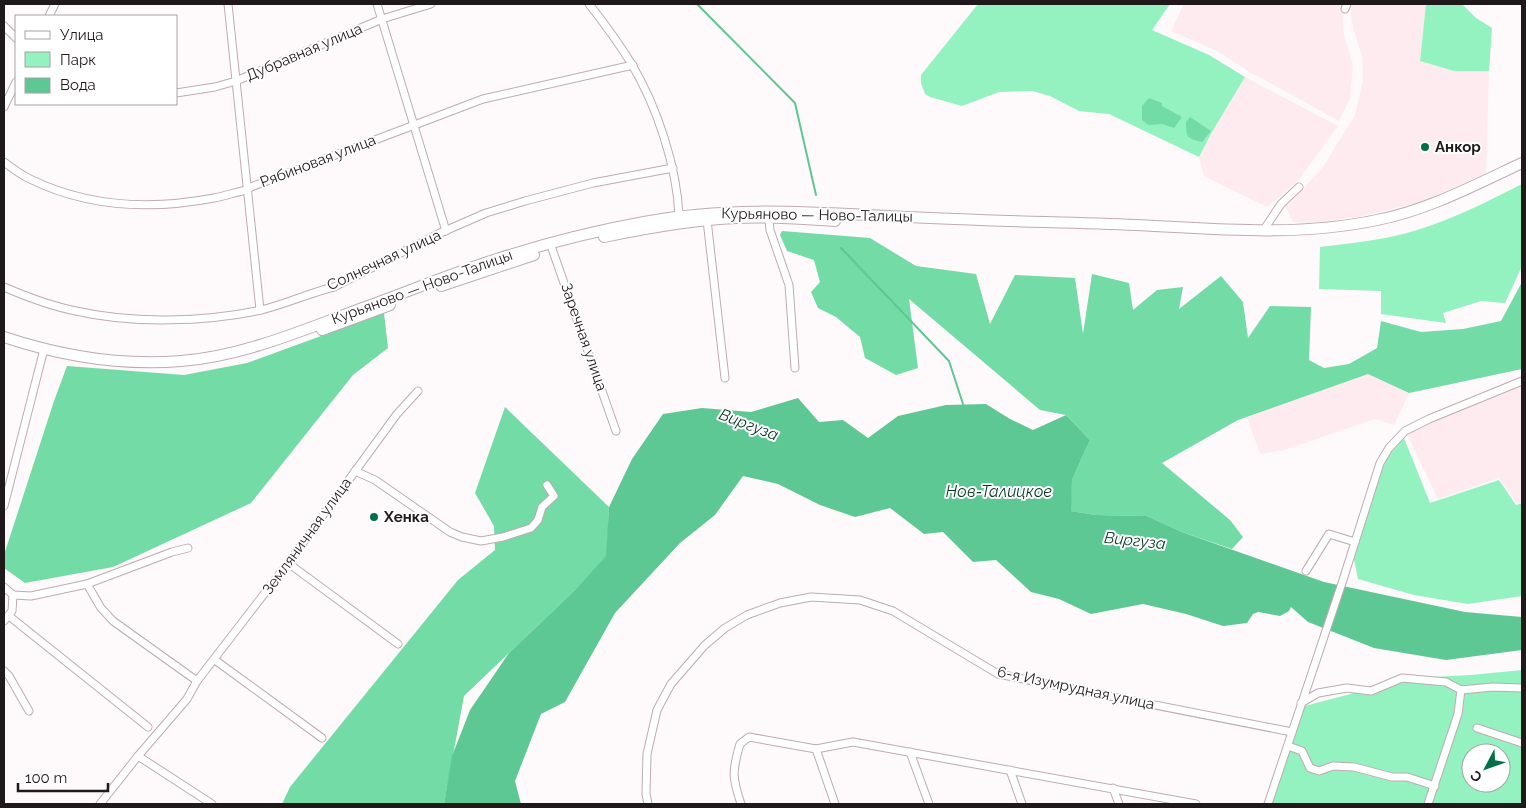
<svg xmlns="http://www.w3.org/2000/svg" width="1526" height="808" viewBox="0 0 1526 808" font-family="Raleway,sans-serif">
<rect width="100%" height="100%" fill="#fef9fa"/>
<!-- built -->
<g fill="#feebef">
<path d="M 1184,4 L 1344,4 L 1342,9 L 1344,36 L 1353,66 L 1350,99 L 1339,121 L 1248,71 L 1217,51 L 1171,31 Z"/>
<path d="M 1352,4 L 1426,4 L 1420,61 L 1454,71 L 1489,71 L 1486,174 L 1420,202 L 1363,216 L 1315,223 L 1293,222 L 1286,208 L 1323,167 L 1355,115 L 1363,81 L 1362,57 L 1353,27 L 1350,9 Z"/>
<path d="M 1245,77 L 1338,126 L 1298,181 L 1267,207 L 1204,176 L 1199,157 L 1212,132 Z"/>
<path d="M 1368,373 L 1409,393 L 1394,425 L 1375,419 L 1284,450 L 1260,454 L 1247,417 Z"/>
<path d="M 1522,385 L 1522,502 L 1517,504 L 1499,478 L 1438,499 L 1406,432 Z"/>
</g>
<!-- green -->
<g fill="#93f2c0" fill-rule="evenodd">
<path d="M 978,4 L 1170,4 L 1152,30 L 1209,55 L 1245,77 L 1212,132 L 1199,157 L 1109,114 L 1079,111 L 1050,96 L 1032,91 L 999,92 L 962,106 L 930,97 L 925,94 L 921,83 L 921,75 Z"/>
<path d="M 1426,4 L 1462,4 L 1476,18 L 1492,28 L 1489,71 L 1454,71 L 1420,61 Z"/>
<path d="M 1522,184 L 1522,266 L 1505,303 L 1481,301 L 1443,313 L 1446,323 L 1381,314 L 1381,291 L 1319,289 L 1320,247 C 1352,243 1386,240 1417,230 C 1454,219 1488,201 1522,184 Z"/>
<path d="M 1404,438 L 1430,503 L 1499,480 L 1516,505 L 1522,503 L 1522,596 L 1468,604 L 1414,595 L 1358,579 L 1353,555 L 1385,459 Z"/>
<path d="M 1522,670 L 1522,804 L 1271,804 L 1301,707 L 1411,678 L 1471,675 ZM 1471,753 L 1501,753 L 1501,783 L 1471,783 Z"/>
</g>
<!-- forest -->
<g fill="#72dba6">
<path d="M 1149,98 L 1162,103 L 1162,106 L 1182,117 L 1174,128 L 1162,124 L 1148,125 L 1142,120 L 1142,106 Z"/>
<path d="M 1190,117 L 1211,131 L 1202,142 C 1187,138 1186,138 1186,122 Z"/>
<path d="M 782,231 L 870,238 L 916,266 L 976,274 L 990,324 L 1015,275 L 1075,278 L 1083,334 L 1092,274 L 1129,283 L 1133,310 L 1157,290 L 1183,287 L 1179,309 L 1221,276 L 1243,302 L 1248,338 L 1270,306 L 1311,307 L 1309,360 L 1324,368 L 1349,364 L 1377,348 L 1381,321 L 1421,332 L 1463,329 L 1501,321 L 1522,282 L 1522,369 L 1409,393 L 1368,374 L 1238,420 L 1162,463 L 1230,520 L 1243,537 L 1232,549 L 1182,532 L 1147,516 L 1096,515 L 1070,511 L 1072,480 L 1090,440 L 1066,415 L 1040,410 L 909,299 L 918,368 L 896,375 L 865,358 L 860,337 L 836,317 L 818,308 L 811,292 L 820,282 L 814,260 L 787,251 L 780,235 Z"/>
<path d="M 384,313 L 388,348 L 353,375 L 251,503 L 113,567 L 25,583 L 4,568 L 4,555 L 54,401 L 67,366 L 184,375 L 247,363 Z"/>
<path d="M 505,407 L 609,507 L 607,556 L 575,590 L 464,696 L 444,804 L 282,804 L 290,787 L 458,580 L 495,550 L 494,526 L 475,493 Z"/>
</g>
<!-- water -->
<path fill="#5ec894" d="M 798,398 L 819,422 L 843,420 L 868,438 L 898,416 L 946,405 L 986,404 L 1010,419 L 1033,430 L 1066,415 L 1090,440 L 1072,480 L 1071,511 L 1096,515 L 1147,516 L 1182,532 L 1324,582 L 1465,612 L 1522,617 L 1522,650 L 1446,660 L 1374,648 L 1308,622 L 1291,607 L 1289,611 L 1280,616 L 1258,612 L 1253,614 L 1247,623 L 1223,626 L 1186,614 L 1143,604 L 1091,614 L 1059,599 L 1031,592 L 996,560 L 973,562 L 943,532 L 924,534 L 890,508 L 855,517 L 820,505 L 778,484 L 743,476 L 715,515 L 680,543 L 615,613 L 565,702 L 541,714 L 515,781 L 521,804 L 444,804 L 452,756 L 470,710 L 509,653 L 575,590 L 606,556 L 609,507 L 632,459 L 663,414 L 702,408 L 751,412 Z"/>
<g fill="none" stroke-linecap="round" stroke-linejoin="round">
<!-- stream -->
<g stroke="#5ec894" stroke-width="2">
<path d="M 697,4 L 795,103 L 816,195"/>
<path d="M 841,248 L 949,361 L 963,404"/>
</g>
<defs>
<g id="minor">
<path d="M 228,4 L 260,310"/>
<path d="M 377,4 L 446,231"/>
<path d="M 589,4 C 604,23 618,42 631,63 C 657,106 677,167 679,216"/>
<path d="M 1345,9 L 1347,4"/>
<path d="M 49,16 L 55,4"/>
<path d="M 4,26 L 16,38"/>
<path d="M 176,93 L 215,87 L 236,81 L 382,19 L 431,4"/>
<path d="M 4,107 L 16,82"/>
<path d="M 4,162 C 12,168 21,175 30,179 C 87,207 151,210 214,198 C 225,196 236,192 247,190 L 251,187 L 483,99 L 633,65"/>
<path d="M 769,219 L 770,230 L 789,285 L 795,368"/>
<path d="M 707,220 L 725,378"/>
<path d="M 1263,231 L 1281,204 L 1299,187"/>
<path d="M 550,243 L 616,431"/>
<path d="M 4,287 C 27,297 51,306 76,311 C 132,324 206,322 261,310 C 286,304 309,293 334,287 L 440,233 L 486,213 L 525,201 L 593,183 L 673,168"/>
<path d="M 355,471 L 375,480 L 450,532 L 462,537 L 481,541 L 503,537 L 531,528 L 538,520 L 542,507 L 554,496 L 547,485"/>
<path d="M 4,506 L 44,349"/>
<path d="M 288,563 L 398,644"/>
<path d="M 1306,571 L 1329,534 L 1355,542"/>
<path d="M 87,584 L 101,608 L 113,621 L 197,681"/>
<path d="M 4,587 L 13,595"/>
<path d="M 13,595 L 31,596 L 87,584 L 172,552 L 188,548"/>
<path d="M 9,616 L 148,727"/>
<path d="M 4,621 L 12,611 L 13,595"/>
<path d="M 215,660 L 322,738"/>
<path d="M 4,671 L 9,676 L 29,711"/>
<path d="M 1301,703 L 1318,693 L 1347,688 L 1371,691 L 1402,678 L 1446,682 L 1461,690 L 1493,687 L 1522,688"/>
<path d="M 1477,728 L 1522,743"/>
<path d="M 1288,746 L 1302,751 L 1310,768 L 1319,771 L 1333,766 L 1354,767 L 1392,777 L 1407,777 L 1435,786"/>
<path d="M 816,749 L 835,804"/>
<path d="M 910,752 L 929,804"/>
<path d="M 138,756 L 212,804"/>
<path d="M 1010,770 L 1022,804"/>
<path d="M 1113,788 L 1119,804"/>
<path d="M 100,804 L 138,756 L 187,699 L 197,681 L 288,563 L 397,414 L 418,391"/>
<path d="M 648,804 L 646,794 L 647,754 L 657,710 L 671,684 L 705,645 L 725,628 L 747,615 L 780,603 L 811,597 L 860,600 L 893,611 L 998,674 L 1292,732"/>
<path d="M 741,804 C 732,777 732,771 740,744 L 749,737 L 816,749 L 853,742 L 1196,804"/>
<path d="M 1268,804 L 1343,580 L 1380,463 L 1389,448 L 1405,431 L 1429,419 L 1522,381"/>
<path d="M 1428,804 L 1458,714 L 1461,690"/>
</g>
<g id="secondary">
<path d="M 604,237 C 647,228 691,220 736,218 C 769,216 803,219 835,221"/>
<path d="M 441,286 L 534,255"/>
<path d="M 322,330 L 390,305"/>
<path d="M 4,337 C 61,356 120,366 181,361 C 245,356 308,328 368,306 C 412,290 455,272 500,258 C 547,243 595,231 644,222 C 732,205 820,213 909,217 C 984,221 1060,222 1136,225 C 1217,229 1297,237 1377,220 C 1428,210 1475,185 1522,163"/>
</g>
</defs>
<!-- minor casing -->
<use href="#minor" stroke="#c0abb0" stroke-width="9"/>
<!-- secondary casing -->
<use href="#secondary" stroke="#c0abb0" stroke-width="12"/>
<!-- minor -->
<use href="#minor" stroke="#fff" stroke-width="7"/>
<!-- secondary -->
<use href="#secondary" stroke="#fff" stroke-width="10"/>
</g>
<!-- markers -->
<g fill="#016f47" stroke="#fff" stroke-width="2">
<circle cx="1425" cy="147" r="5"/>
<circle cx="374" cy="517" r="5"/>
</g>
<g text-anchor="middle" stroke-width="4" stroke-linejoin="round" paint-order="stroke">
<!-- street labels -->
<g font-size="15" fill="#20191b" stroke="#fff">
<text transform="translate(304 52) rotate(-23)" y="5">Дубравная улица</text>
<text transform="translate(318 161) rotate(-21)" y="5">Рябиновая улица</text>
<text transform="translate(817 215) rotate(1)" y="5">Курьяново — Ново-Талицы</text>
<text transform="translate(384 260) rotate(-25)" y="5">Солнечная улица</text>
<text transform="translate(422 287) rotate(-20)" y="5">Курьяново — Ново-Талицы</text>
<text transform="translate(584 337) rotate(71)" y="5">Заречная улица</text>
<text transform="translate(307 536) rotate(-54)" y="5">Земляничная улица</text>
<text transform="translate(1076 688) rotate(12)" y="5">6-я Изумрудная улица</text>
</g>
<!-- poi labels -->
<g font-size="15" font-weight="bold" fill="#20191b" stroke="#fff" text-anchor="start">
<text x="1435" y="152">Анкор</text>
<text x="384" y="522">Хенка</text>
</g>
<!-- water labels -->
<g font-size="16" font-style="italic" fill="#073722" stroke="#fff">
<text transform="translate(749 424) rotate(21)" y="6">Виргуза</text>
<text x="999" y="497">Нов-Талицкое</text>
<text transform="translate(1135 540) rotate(6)" y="6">Виргуза</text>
</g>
</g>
<!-- border -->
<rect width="1526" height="808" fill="none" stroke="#20191b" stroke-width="10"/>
<!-- legend -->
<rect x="15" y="15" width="162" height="90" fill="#ffffff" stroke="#a6a3a4"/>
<rect x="25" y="31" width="25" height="8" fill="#ffffff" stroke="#a6a3a4"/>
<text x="60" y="40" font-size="15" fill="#20191b">Улица</text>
<rect x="25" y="52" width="25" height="15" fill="#93f2c0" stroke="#a6a3a4"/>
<text x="60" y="65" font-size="15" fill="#20191b">Парк</text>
<rect x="25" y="78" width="25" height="15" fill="#5ec894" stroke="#a6a3a4"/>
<text x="60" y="90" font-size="15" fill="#20191b">Вода</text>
<!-- north arrow -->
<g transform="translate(1486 768) rotate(229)"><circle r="24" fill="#ffffff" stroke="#a6a3a4"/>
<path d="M0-4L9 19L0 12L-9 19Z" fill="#016f47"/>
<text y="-8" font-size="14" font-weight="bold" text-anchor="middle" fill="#20191b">С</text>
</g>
<!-- scale -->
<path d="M18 783v8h90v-8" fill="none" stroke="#20191b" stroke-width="2.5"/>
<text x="25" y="783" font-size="15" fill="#20191b" stroke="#ffffff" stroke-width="4" paint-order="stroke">100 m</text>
</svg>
